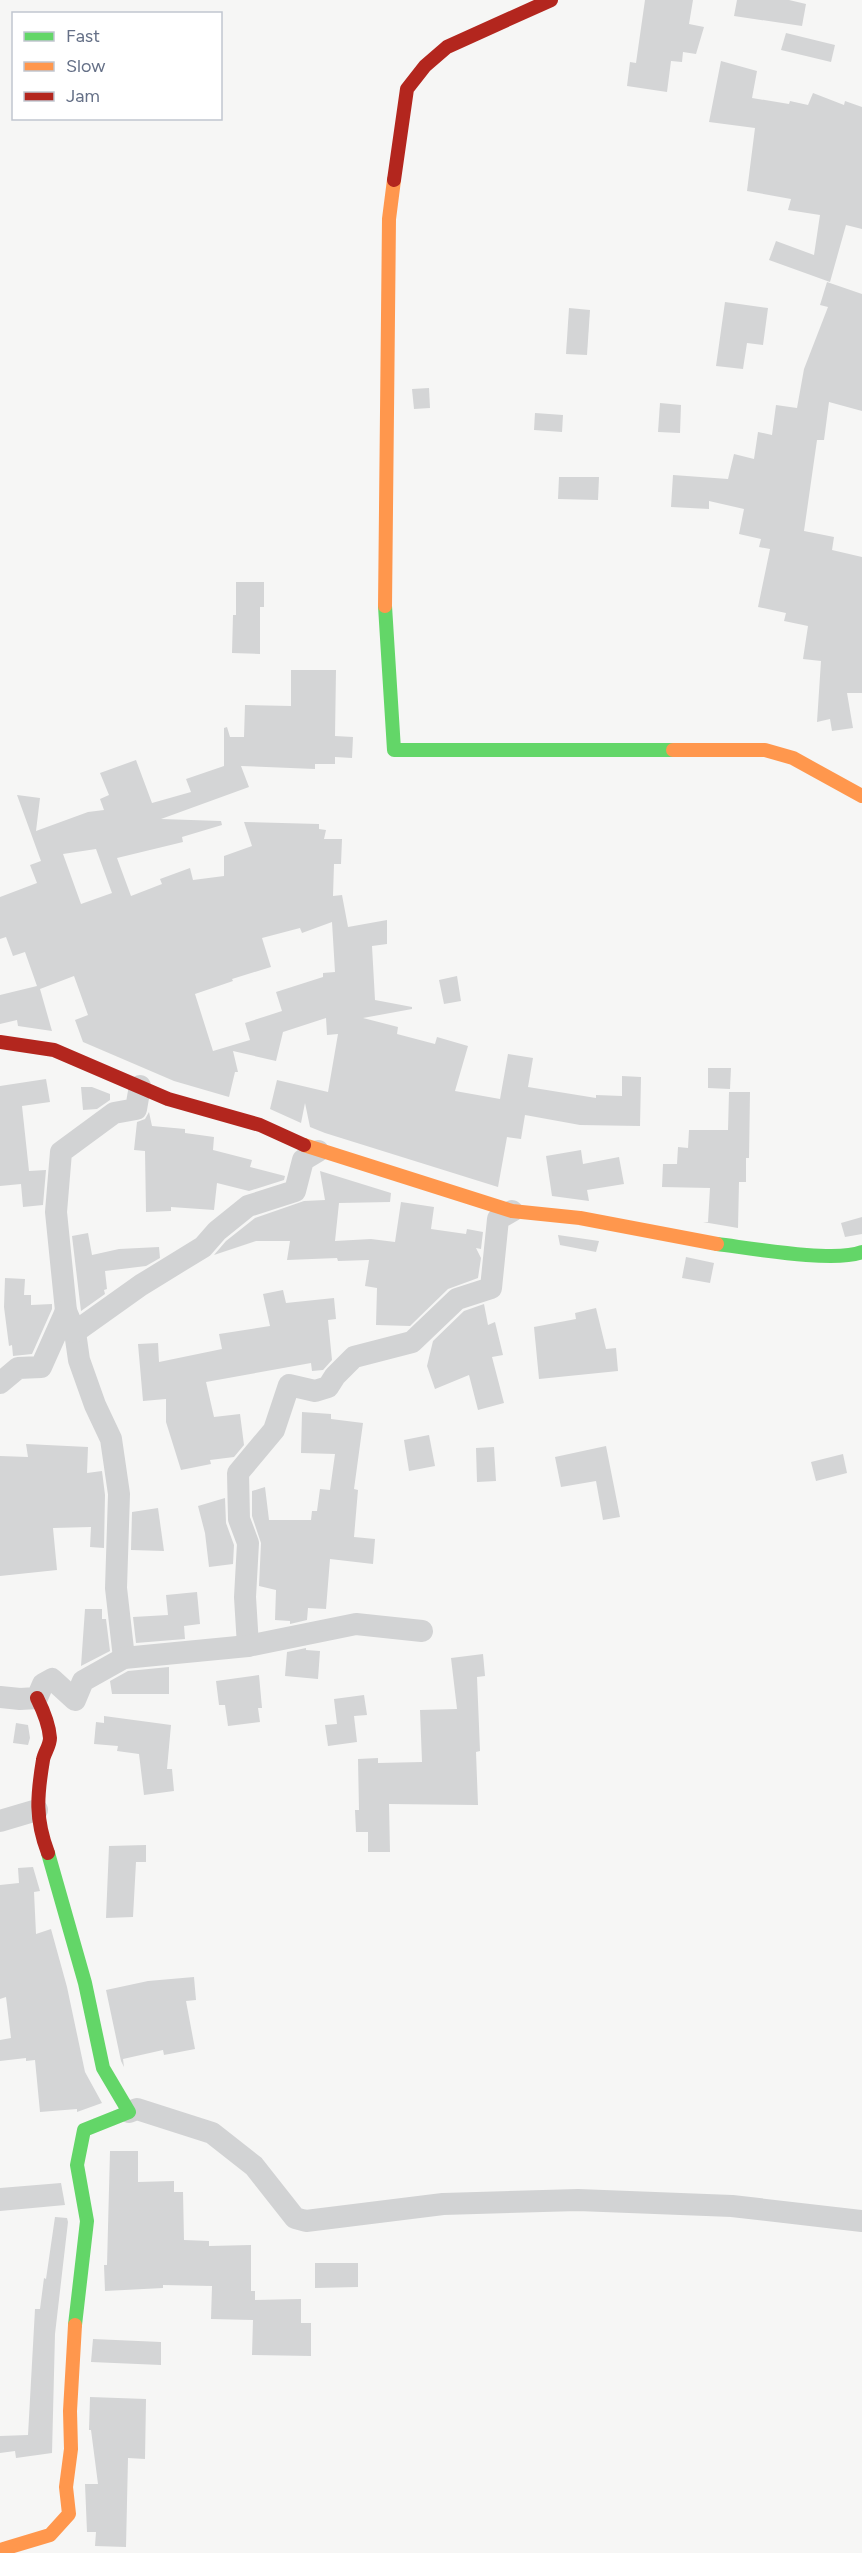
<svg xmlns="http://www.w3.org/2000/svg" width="862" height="2553" viewBox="0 0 862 2553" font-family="Figtree,sans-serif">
<rect width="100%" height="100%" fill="#f6f6f5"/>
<!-- building -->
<g fill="#d4d5d6" fill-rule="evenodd">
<path d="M 645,0 L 693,0 L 689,24 L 704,27 L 696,54 L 683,52 L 682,62 L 671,61 L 667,92 L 627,86 L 630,62 L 636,63 Z"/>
<path d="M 737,0 L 789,0 L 806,4 L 802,26 L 734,16 Z"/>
<path d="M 786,33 L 835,45 L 831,62 L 781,50 Z"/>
<path d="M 721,61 L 757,71 L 752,98 L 789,104 L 790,101 L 808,105 L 813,93 L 844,105 L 845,101 L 862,107 L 862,229 L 846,225 L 830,282 L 769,260 L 776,241 L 814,255 L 820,215 L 788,210 L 791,199 L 747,191 L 755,128 L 709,122 Z"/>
<path d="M 827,282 L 862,294 L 862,411 L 829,402 L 824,440 L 817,440 L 804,531 L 834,537 L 832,550 L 862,557 L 862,693 L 847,693 L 853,728 L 832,731 L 830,719 L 817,722 L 821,661 L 803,659 L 808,626 L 784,621 L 786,613 L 758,607 L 770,549 L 759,547 L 761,539 L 739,534 L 744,509 L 709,501 L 709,509 L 671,507 L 673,475 L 728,479 L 734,454 L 754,459 L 758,432 L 772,435 L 776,405 L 797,408 L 804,369 L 828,307 L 820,305 Z"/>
<path d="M 725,302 L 768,308 L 763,345 L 747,343 L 743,369 L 716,366 Z"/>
<path d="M 569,308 L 590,310 L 587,355 L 566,354 Z"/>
<path d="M 429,388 L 430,408 L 414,409 L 412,389 Z"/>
<path d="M 660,403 L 681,405 L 680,433 L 658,432 Z"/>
<path d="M 535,413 L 563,415 L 562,432 L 534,430 Z"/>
<path d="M 559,477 L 599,477 L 598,500 L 558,499 Z"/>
<path d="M 236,582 L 264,582 L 264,607 L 260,607 L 260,654 L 232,653 L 233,615 L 236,615 Z"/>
<path d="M 291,670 L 336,670 L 335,736 L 353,737 L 352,758 L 335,757 L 335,764 L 315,764 L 315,769 L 241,766 L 249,787 L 161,819 L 221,821 L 222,825 L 182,837 L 183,842 L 117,858 L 131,896 L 162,884 L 160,879 L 190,868 L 193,880 L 224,876 L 224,856 L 252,846 L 244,822 L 319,824 L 319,829 L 326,830 L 324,839 L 342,839 L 341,864 L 334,864 L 333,896 L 342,895 L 348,927 L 387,920 L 387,944 L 372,946 L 375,1000 L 412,1007 L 412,1009 L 363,1018 L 398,1027 L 397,1034 L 435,1044 L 437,1037 L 468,1046 L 455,1091 L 500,1099 L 508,1054 L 533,1058 L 528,1087 L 596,1098 L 596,1095 L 622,1096 L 622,1076 L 641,1077 L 640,1126 L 580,1125 L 525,1115 L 521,1139 L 507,1137 L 498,1187 L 325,1133 L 310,1127 L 305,1103 L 301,1123 L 270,1109 L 277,1080 L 328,1092 L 338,1034 L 327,1035 L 326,1018 L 283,1032 L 276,1061 L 233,1051 L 238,1072 L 235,1072 L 229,1097 L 174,1081 L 83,1042 L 75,1020 L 88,1015 L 74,976 L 40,989 L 52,1031 L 18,1026 L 17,1020 L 0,1024 L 0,995 L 37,986 L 25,952 L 13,956 L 6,937 L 0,939 L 0,897 L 37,883 L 30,865 L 41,861 L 17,795 L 40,798 L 36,831 L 88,812 L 104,810 L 100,799 L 109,795 L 100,773 L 136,760 L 152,803 L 191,792 L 186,779 L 224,766 L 224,728 L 227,727 L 230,737 L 244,737 L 245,705 L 291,706 ZM 96,849 L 112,893 L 81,904 L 63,854 ZM 332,922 L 335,972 L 323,973 L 323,977 L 276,992 L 282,1011 L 245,1023 L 250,1040 L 213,1051 L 195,994 L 233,981 L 232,979 L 271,967 L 262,938 L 300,928 L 302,933 Z"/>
<path d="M 457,976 L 461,1001 L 444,1004 L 439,980 Z"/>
<path d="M 708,1068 L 731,1068 L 730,1089 L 708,1088 Z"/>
<path d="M 46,1079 L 50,1102 L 22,1106 L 29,1171 L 46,1170 L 43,1205 L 23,1207 L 21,1184 L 0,1186 L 0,1086 Z"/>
<path d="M 81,1087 L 92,1087 L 110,1094 L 110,1100 L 97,1109 L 83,1110 Z"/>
<path d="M 729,1092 L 750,1092 L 749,1158 L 746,1158 L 746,1182 L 739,1182 L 738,1228 L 703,1222 L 708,1222 L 710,1188 L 662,1187 L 663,1164 L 677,1164 L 678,1147 L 688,1148 L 689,1130 L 728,1130 Z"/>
<path d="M 149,1112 L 152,1126 L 185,1129 L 185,1133 L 214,1137 L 213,1150 L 252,1160 L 250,1167 L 285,1176 L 284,1180 L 249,1191 L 217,1183 L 214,1210 L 171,1207 L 171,1211 L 146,1212 L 145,1151 L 134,1150 L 137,1122 L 145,1119 Z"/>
<path d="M 581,1150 L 583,1164 L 619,1157 L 624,1184 L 587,1190 L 589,1201 L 552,1196 L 546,1156 Z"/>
<path d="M 320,1171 L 391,1193 L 390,1202 L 339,1203 L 335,1241 L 371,1239 L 395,1242 L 401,1202 L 434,1207 L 431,1229 L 466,1234 L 467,1229 L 483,1232 L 481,1249 L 476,1248 L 481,1258 L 478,1278 L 448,1289 L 410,1326 L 376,1325 L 377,1288 L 365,1286 L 369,1260 L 338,1261 L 337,1258 L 287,1260 L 290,1241 L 256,1241 L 214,1255 L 226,1241 L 255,1218 L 304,1201 L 325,1200 Z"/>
<path d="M 862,1217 L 862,1234 L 845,1237 L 841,1223 Z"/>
<path d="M 88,1233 L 92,1255 L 119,1249 L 159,1247 L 160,1258 L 146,1266 L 105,1271 L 107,1289 L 104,1290 L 105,1294 L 81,1311 L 72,1236 Z"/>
<path d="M 558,1235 L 599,1241 L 596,1252 L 560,1245 Z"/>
<path d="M 686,1257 L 714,1263 L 710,1283 L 682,1278 Z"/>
<path d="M 5,1278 L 25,1279 L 24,1295 L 31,1295 L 31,1305 L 52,1304 L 52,1309 L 32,1354 L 13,1356 L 12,1345 L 9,1346 L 4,1307 Z"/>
<path d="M 283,1290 L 286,1303 L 334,1298 L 336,1319 L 328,1320 L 332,1360 L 323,1370 L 312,1371 L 311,1363 L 206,1382 L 214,1417 L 240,1414 L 244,1445 L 234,1457 L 210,1460 L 211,1464 L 181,1470 L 166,1422 L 166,1399 L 143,1401 L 138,1344 L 158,1343 L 159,1362 L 222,1349 L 219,1334 L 270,1326 L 263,1294 Z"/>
<path d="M 484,1304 L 488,1325 L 495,1322 L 503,1355 L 492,1357 L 504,1403 L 478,1410 L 469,1375 L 435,1389 L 427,1366 L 433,1341 L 464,1311 Z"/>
<path d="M 596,1308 L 606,1349 L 616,1348 L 618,1371 L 539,1379 L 534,1327 L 576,1319 L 575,1313 Z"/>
<path d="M 302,1412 L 331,1414 L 331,1419 L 363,1423 L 354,1489 L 358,1490 L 354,1537 L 375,1539 L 373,1564 L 330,1559 L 326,1609 L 308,1608 L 307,1620 L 290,1624 L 290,1621 L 275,1620 L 276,1590 L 259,1586 L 261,1543 L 252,1516 L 252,1491 L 265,1487 L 269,1520 L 311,1520 L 312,1511 L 317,1511 L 320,1489 L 330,1490 L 335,1454 L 301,1453 Z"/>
<path d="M 429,1435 L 435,1466 L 409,1471 L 404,1440 Z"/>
<path d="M 26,1444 L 88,1447 L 87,1473 L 102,1471 L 105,1495 L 104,1548 L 90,1547 L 91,1527 L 53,1528 L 57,1570 L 0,1576 L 0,1456 L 28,1457 Z"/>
<path d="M 606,1446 L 620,1517 L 603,1520 L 596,1481 L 561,1487 L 555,1457 Z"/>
<path d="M 494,1447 L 496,1481 L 477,1482 L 476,1448 Z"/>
<path d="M 843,1454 L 847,1473 L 816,1481 L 811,1462 Z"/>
<path d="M 225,1498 L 226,1523 L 234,1545 L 233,1564 L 209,1567 L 205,1533 L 198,1506 Z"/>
<path d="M 158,1508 L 164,1551 L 131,1550 L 132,1512 Z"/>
<path d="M 197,1592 L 200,1624 L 184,1626 L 185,1639 L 136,1643 L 133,1617 L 168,1615 L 166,1595 Z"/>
<path d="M 85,1609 L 102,1609 L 102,1619 L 106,1619 L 110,1651 L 81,1666 Z"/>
<path d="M 306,1648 L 306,1650 L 320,1651 L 318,1679 L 285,1676 L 287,1652 Z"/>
<path d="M 483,1654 L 485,1676 L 477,1677 L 480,1751 L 476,1752 L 478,1805 L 389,1804 L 390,1852 L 368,1852 L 368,1832 L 356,1832 L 355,1810 L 359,1810 L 358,1759 L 378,1758 L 378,1763 L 422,1762 L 420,1710 L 457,1709 L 451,1658 Z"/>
<path d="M 169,1667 L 169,1694 L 112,1694 L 110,1681 L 128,1671 Z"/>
<path d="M 259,1675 L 262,1708 L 258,1708 L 260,1722 L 228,1726 L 225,1705 L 219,1705 L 216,1681 Z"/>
<path d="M 364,1695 L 367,1715 L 354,1716 L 357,1742 L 328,1746 L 325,1725 L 337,1724 L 334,1699 Z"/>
<path d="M 104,1716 L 171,1725 L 167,1769 L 172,1769 L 174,1791 L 144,1795 L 139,1754 L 117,1751 L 118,1746 L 94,1744 L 96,1722 L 104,1723 Z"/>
<path d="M 16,1723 L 28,1725 L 30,1738 L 28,1745 L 13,1743 Z"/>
<path d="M 146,1845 L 146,1862 L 136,1862 L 133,1917 L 106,1918 L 109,1846 Z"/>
<path d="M 33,1867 L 40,1891 L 34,1892 L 36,1934 L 51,1929 L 67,1987 L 85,2072 L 102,2103 L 77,2112 L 77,2109 L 40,2112 L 35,2060 L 26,2061 L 26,2058 L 0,2061 L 0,2040 L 11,2038 L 6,1997 L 0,1999 L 0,1885 L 19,1883 L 18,1868 Z"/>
<path d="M 194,1977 L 196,2000 L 186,2001 L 195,2049 L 164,2055 L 163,2050 L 123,2059 L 124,2067 L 121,2061 L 106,1990 L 148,1981 Z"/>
<path d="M 110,2151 L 138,2151 L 138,2182 L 174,2181 L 174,2192 L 183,2192 L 184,2240 L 209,2241 L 209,2246 L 251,2245 L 251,2291 L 255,2291 L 255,2300 L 301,2299 L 301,2323 L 311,2323 L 311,2356 L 252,2355 L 253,2320 L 211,2319 L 212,2286 L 163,2285 L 163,2288 L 105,2291 L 104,2265 L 107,2265 Z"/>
<path d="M 61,2183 L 65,2205 L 0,2211 L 0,2188 Z"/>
<path d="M 55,2217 L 67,2218 L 68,2222 L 55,2334 L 52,2453 L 16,2458 L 15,2451 L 0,2453 L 0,2436 L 28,2435 L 35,2309 L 40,2309 L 44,2278 L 46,2279 Z"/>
<path d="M 315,2263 L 358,2263 L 358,2287 L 315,2288 Z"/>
<path d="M 93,2339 L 161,2342 L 161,2365 L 91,2362 Z"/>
<path d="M 90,2397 L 146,2399 L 145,2459 L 128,2458 L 126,2547 L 95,2546 L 96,2532 L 87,2532 L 85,2484 L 98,2484 L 91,2430 L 89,2430 Z"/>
</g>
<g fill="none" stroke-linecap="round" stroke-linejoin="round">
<!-- street -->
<g stroke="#d2d3d4" stroke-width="22">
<path d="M 66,1311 L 56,1212 L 61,1152 L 114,1113 L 136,1109 L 140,1086"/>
<path d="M 75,1332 L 79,1360 L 95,1405 L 111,1439 L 119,1494 L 116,1588 L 124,1658"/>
<path d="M 0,1383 L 18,1368 L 41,1367 L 66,1311 L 75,1332 L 141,1285 L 203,1247 L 217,1231 L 248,1206 L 295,1191 L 303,1160 L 318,1151"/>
<path d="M 248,1646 L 245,1597 L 248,1543 L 239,1519 L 238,1473 L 274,1430 L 289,1385 L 315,1391 L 328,1387 L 335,1376 L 354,1357 L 412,1342 L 457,1299 L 491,1288 L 498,1219 L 512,1211"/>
<path d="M 0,1697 L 20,1699 L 37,1698 L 43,1684 L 52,1679 L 75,1700 L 83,1681 L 124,1658 L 248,1646 L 356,1624 L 422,1631"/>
<path d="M 0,1821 L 37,1810"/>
<path d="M 129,2112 L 137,2109 L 212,2133 L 254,2166 L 295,2218 L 306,2221 L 443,2204 L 578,2200 L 732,2206 L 862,2221"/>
</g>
<!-- fast -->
<g stroke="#63d668" stroke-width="14">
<path d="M 385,606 L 394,750 L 673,750"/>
<path d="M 717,1244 C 750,1248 835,1263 862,1252"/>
<path d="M 48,1853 L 85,1983 L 103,2068 L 129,2112 L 84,2130 L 77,2165 L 87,2221 L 75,2325"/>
</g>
<!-- slow -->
<g stroke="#ff974d" stroke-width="14">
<path d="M 385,606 L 389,219 L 394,180"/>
<path d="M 673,750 L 765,750 L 793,758 L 862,796"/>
<path d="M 304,1145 L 512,1211 L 580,1218 L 717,1244"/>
<path d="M 0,2550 L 50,2535 L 69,2514 L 66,2487 L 71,2449 L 70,2411 L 75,2325"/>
</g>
<!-- jam -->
<g stroke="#b3261e" stroke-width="14">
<path d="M 394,180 L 407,89 L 425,66 L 447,47 L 551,0"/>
<path d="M 0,1042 L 54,1050 L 168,1099 L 260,1125 L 304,1145"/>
<path d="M 37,1698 C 43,1710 49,1724 50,1738 C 50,1746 44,1753 43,1760 C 37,1796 35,1819 48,1853"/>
</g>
</g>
<!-- legend -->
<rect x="12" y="12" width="210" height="108" fill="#ffffff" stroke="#c1c6cf" stroke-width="1.5"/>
<rect x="24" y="32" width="30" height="9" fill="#63d668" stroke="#c1c6cf" stroke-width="1.5"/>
<text x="66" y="42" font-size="18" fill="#657087">Fast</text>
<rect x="24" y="62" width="30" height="9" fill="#ff974d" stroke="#c1c6cf" stroke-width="1.5"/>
<text x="66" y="72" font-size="18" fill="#657087">Slow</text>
<rect x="24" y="92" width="30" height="9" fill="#b3261e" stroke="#c1c6cf" stroke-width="1.5"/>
<text x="66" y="102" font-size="18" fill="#657087">Jam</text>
</svg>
